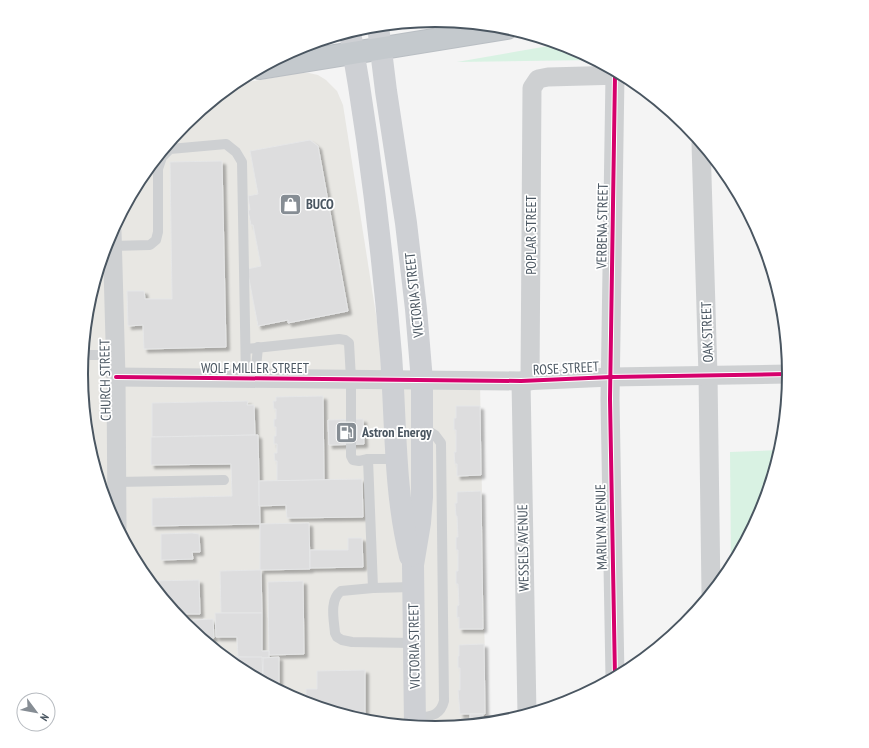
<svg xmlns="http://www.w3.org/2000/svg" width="869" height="748" viewBox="0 0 869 748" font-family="'PT Sans Narrow',sans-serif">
<defs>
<filter id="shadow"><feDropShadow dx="3.5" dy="3.5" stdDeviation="1" flood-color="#0004"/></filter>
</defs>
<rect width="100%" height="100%" fill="#f4f4f4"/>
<!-- commercial -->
<path fill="#e8e7e3" d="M 299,73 L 309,73 L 318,75 L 326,80 L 337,91 L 343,105 L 380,340 L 382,381 L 480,381 L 486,723 L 434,728 L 365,721 L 299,701 L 238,668 L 184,624 L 140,570 L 107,509 L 87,443 L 81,374 L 87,305 L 108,238 L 140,177 L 184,124 L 231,85 Z"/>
<!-- green -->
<g fill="#d9f2e3">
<path d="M 560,44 L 570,47 L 594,60 L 457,62 Z"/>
<path d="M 780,450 L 761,510 L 731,566 L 730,452 Z"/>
</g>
<!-- building -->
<g fill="#ddddde" stroke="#e5e6e7" filter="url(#shadow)">
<path d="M 310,140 L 318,146 L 348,311 L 288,323 L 288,320 L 258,326 L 247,269 L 261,266 L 253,225 L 251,225 L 248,210 L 250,210 L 248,196 L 258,194 L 250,151 Z"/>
<path d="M 222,161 L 226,347 L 144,349 L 143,325 L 128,326 L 127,291 L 144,291 L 145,299 L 172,299 L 170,162 Z"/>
<path d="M 323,396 L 324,480 L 277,481 L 277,461 L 275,461 L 274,453 L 277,453 L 277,444 L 274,444 L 274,436 L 276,436 L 276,427 L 274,427 L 274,419 L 276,419 L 276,409 L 274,409 L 273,401 L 276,401 L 276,397 Z"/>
<path d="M 248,401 L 247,405 L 254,405 L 255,435 L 152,437 L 152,403 Z"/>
<path d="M 456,406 L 480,406 L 481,475 L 457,476 L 457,464 L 455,464 L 454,452 L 456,452 L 456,430 L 454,430 L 454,418 L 456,418 Z"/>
<path d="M 363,419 L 364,444 L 329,445 L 328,420 Z"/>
<path d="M 258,435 L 260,524 L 152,526 L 152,498 L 232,496 L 231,464 L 151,465 L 151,437 Z"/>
<path d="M 362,479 L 363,517 L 287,518 L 286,505 L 259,506 L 259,481 Z"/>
<path d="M 481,491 L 483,629 L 459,629 L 459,617 L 457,618 L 457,606 L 459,605 L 458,584 L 456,584 L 456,571 L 458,571 L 458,550 L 456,550 L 456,537 L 458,537 L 457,516 L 456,516 L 455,503 L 457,503 L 457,492 Z"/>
<path d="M 309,523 L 310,569 L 260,570 L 260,524 Z"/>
<path d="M 192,533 L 199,534 L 200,552 L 192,552 L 193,559 L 161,560 L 161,534 Z"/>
<path d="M 348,538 L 362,538 L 363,567 L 310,568 L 310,550 L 348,550 Z"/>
<path d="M 261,570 L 262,613 L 221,613 L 220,571 Z"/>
<path d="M 199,580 L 200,614 L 176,614 L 149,581 Z"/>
<path d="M 303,581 L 304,654 L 269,655 L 268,582 Z"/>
<path d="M 215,613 L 262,613 L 262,651 L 269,651 L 269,658 L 238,657 L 237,637 L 216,637 Z"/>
<path d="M 213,619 L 214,638 L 202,639 L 194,632 L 193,620 Z"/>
<path d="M 484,644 L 485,714 L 460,714 L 458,690 L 460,690 L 460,668 L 458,668 L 458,656 L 459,656 L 459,645 Z"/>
<path d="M 224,657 L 262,657 L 263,682 L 238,668 Z"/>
<path d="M 279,657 L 279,690 L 263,682 L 263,658 Z"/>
<path d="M 365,670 L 365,721 L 306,703 L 306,689 L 317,689 L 317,671 Z"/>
<path d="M 470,714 L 483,714 L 483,723 L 470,724 Z"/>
</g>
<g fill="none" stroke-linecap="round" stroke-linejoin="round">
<defs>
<path id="trunk" d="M 260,68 L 507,28"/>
</defs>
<!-- trunk casing -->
<use href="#trunk" stroke="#b9bec3" stroke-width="24"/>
<!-- service -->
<g stroke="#ced0d2" stroke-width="10">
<path d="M 112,246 L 150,245 L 156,240 L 158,232 L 158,169 L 162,157 L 170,149 L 226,144 L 236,152 L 242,162 L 246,379"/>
<path d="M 246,349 L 339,339 L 345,340 L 349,343 L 351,379 L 351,456 L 353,460 L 359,461 L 368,459 L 373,588"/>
<path d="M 82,355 L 116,355"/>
<path d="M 255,378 L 258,347"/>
<path d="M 368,459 L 397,459"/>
<path d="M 117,482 L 224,480"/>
<path d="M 413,587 L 373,588 L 341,591 C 329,600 334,620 335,633 L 337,637 L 342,640 L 352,642 L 413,643"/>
<path d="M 415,719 C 429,716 440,717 444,701 L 441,443 L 435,435 L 422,427"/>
</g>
<!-- minor -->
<g stroke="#ced0d2" stroke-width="19">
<path d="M 701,143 L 708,375 L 711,593"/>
<path d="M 112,231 L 116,377 L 117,528"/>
<path d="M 116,377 L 521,381 L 611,377 L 788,374"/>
<path d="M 521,381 L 527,714"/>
<path d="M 530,381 L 532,88 L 538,79 L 548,77 L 622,75"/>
<path d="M 615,677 L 610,399 L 615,75"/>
</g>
<!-- secondary -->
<g stroke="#ced0d4" stroke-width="22">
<path d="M 378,26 L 386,91 L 406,223 L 416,309 L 422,381 L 422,497 L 420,523 L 413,565 L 415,726"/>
<path d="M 350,32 C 369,139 382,247 391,355 C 396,422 394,491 410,556"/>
</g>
<!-- trunk -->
<use href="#trunk" stroke="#c4c9cd" stroke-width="22"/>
<defs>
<g id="cycleway">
<path d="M 116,377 L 521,381 L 611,377 L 788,374"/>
<path d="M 615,677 L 610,399 L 615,75"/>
</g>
</defs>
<!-- cycleway casing -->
<use href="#cycleway" stroke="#fff" stroke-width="6"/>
<!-- cycleway -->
<use href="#cycleway" stroke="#d6006c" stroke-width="4"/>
</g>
<!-- icons -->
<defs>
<symbol id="shop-square" viewBox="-11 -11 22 22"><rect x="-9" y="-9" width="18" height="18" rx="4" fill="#868d94" stroke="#fff"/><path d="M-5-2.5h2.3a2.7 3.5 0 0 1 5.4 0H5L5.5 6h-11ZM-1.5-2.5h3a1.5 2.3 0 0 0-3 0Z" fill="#fff"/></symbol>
<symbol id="fuel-square" viewBox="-11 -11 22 22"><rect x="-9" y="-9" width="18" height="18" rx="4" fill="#868d94" stroke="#fff"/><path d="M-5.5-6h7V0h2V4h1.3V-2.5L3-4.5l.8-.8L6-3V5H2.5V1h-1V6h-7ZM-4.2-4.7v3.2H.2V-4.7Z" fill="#fff"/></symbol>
</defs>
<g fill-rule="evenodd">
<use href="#shop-square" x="278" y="192" width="25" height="25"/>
<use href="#fuel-square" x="334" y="420" width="25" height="25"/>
</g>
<g text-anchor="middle" stroke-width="3.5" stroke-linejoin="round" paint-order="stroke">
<!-- poi labels -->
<g font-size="14" font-weight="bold" fill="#4a5661" stroke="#fff" text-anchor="start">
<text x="306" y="209">BUCO</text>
<text x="362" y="437">Astron Energy</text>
</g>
<!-- street labels -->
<g font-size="14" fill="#4a5661" stroke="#fff">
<text transform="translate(602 226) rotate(-89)" y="5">VERBENA STREET</text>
<text transform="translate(531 235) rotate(-90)" y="5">POPLAR STREET</text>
<text transform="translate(414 295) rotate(-96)" y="5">VICTORIA STREET</text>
<text transform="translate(707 332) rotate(-92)" y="5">OAK STREET</text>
<text x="255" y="373">WOLF MILLER STREET</text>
<text transform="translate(566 368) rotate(-3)" y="5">ROSE STREET</text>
<text transform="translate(105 380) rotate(-91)" y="5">CHURCH STREET</text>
<text transform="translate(601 527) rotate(-91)" y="5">MARILYN AVENUE</text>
<text transform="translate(523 548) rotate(-91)" y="5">WESSELS AVENUE</text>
<text transform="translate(414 646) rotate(-91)" y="5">VICTORIA STREET</text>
</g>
</g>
<!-- crop -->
<path d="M0 0H869V748H0ZM88 374a347 347 0 1 1 694 0a347 347 0 1 1-694 0Z" fill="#fff" fill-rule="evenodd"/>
<path fill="none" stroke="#4a5661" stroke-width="2" d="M88 374a347 347 0 1 1 694 0a347 347 0 1 1-694 0Z"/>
<!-- north arrow -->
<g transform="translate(36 712) rotate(122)"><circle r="19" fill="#ffffff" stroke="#b7bbc0"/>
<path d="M0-3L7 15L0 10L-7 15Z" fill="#868d94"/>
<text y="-6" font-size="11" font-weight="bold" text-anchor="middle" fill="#4a5661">N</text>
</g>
</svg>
